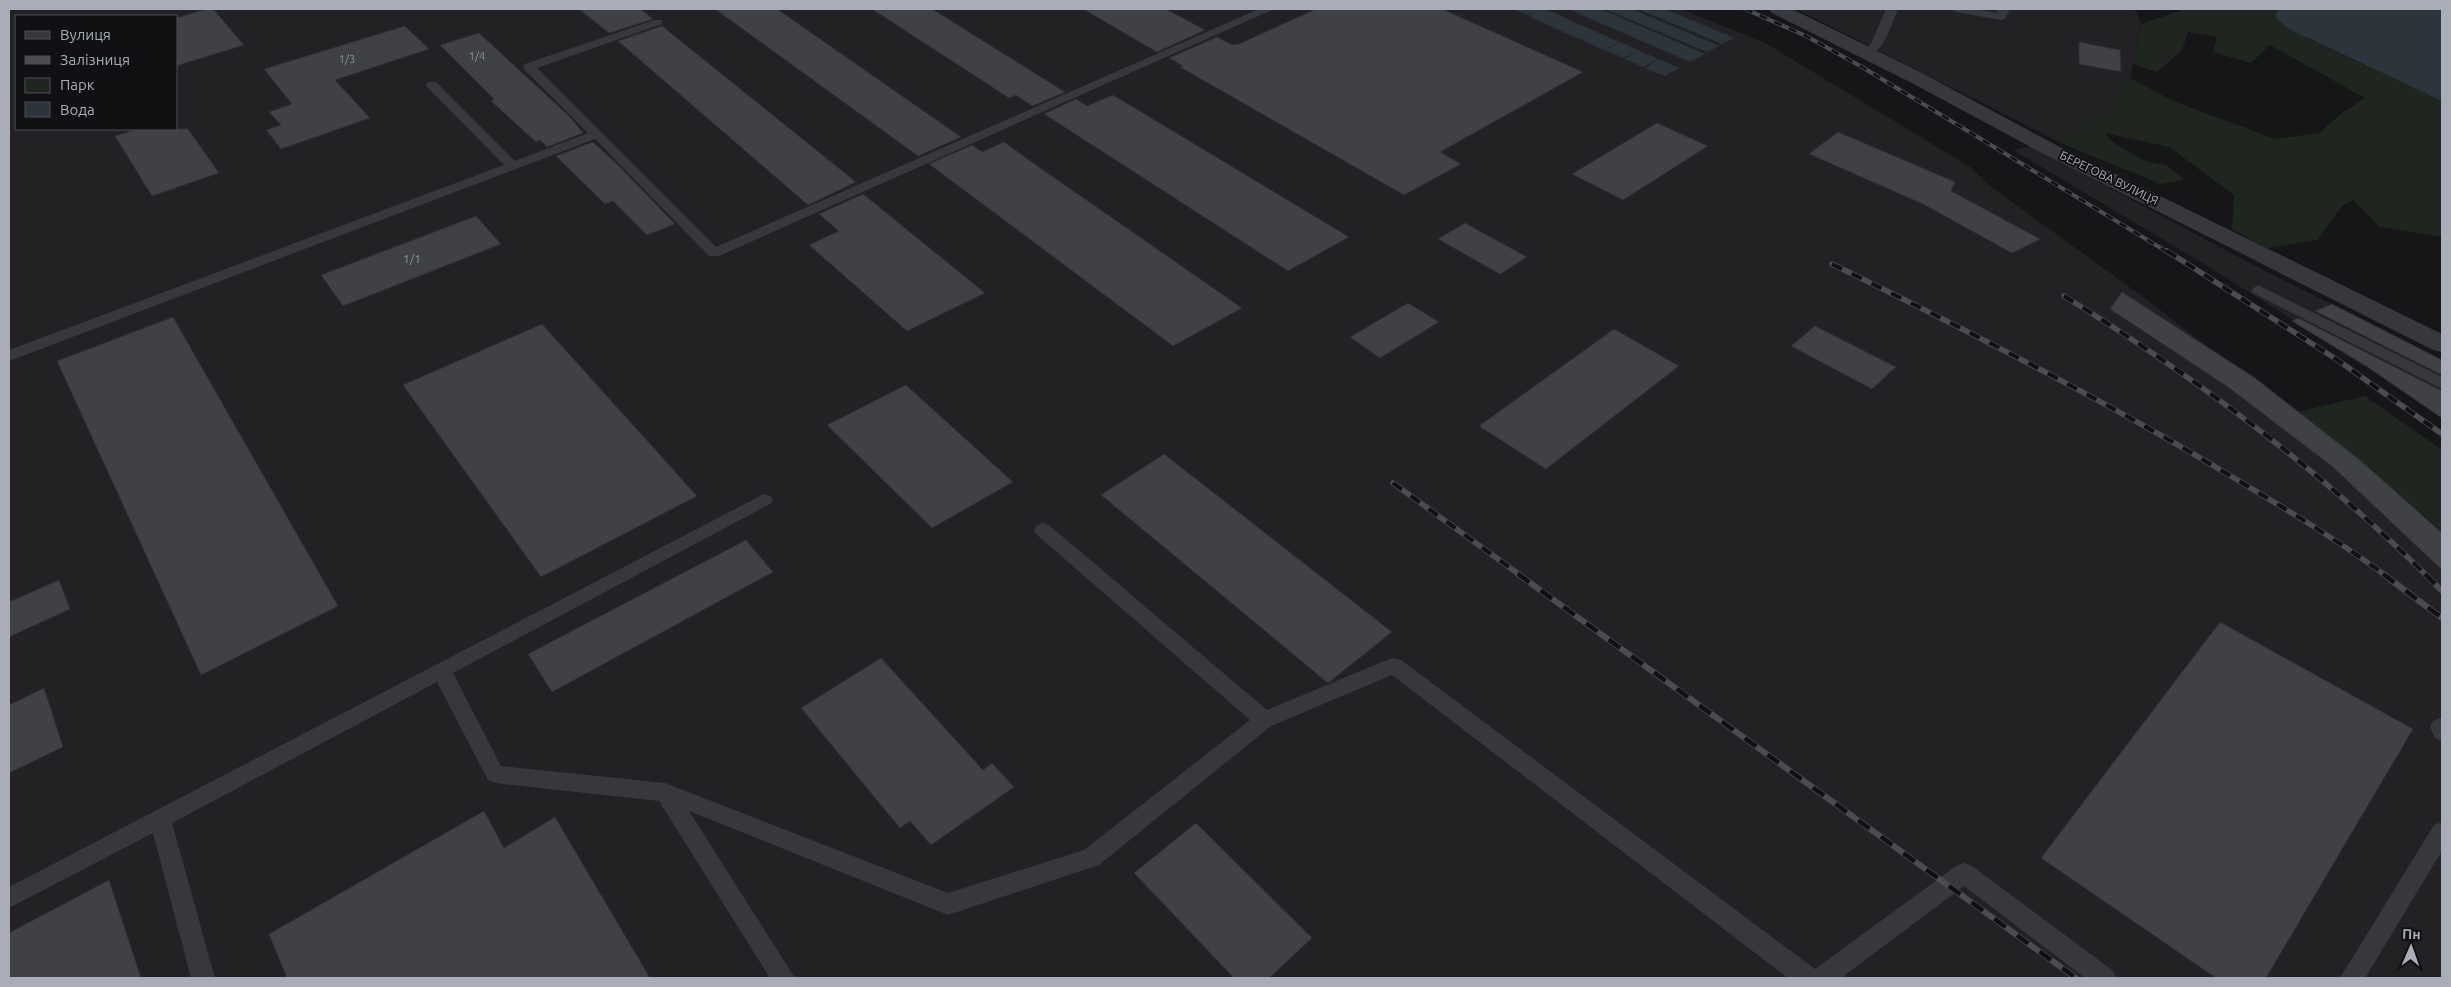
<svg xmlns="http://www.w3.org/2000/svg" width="2451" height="987" viewBox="0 0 2451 987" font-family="Ubuntu,sans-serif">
<rect width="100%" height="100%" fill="#161618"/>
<!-- built -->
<g fill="#222225" fill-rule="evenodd">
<path d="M 9,9 L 1681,9 L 1767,44 L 1970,167 L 1990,186 L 2146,299 L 2442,530 L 2442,978 L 9,978 ZM 16,16 L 176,16 L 176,129 L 16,129 Z"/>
<path d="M 1796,9 L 2135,9 L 2141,24 L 2130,78 L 2103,116 L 2061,143 Z"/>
<path d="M 2031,146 L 2244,260 L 2442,360 L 2442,418 L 2369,368 L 2209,267 L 2013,150 Z"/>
</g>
<!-- green -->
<g fill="#1e261f">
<path d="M 2180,9 L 2278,9 L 2277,11 L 2309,39 L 2442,101 L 2442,237 L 2380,227 L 2353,200 L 2342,206 L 2317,240 L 2267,248 L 2232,229 L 2234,195 L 2169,147 L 2105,133 L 2114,143 L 2145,161 L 2166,165 L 2185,180 L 2160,184 L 2061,143 L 2103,116 L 2130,78 L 2173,101 L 2275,139 L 2319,133 L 2342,113 L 2365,98 L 2270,45 L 2251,63 L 2213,52 L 2217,37 L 2188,32 L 2182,50 L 2157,72 L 2133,64 L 2141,24 L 2179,11 Z"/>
<path d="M 2365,396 L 2442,450 L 2442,530 L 2293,413 Z"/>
</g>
<!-- water -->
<g fill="#2c353c">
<path d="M 1513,9 L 1545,9 L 1619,42 L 1604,50 L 1528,16 L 1537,11 L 1527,15 Z"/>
<path d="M 1568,9 L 1601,9 L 1705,54 L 1690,62 Z"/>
<path d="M 1605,9 L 1632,9 L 1719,46 L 1707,52 Z"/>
<path d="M 1638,9 L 1665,9 L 1734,38 L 1722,44 Z"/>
<path d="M 2278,9 L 2442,9 L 2442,101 L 2289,29 L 2275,17 Z"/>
<path d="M 1620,42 L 1658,59 L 1643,67 L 1625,59 L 1637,51 L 1624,58 L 1605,50 Z"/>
<path d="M 1659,59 L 1679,68 L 1665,76 L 1645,68 Z"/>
</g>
<!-- building -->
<g fill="#404145" stroke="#303034">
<path d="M 207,9 L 213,9 L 244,45 L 176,66 L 176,18 Z"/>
<path d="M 579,9 L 640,9 L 653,19 L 609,33 Z"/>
<path d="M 715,9 L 777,9 L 961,137 L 918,156 Z"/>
<path d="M 872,9 L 932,9 L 1065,92 L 1032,106 L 1016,95 L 1009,98 Z"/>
<path d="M 1083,9 L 1166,9 L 1205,30 L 1157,52 Z"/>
<path d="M 1316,9 L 1442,9 L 1583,72 L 1440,152 L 1461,164 L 1404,195 L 1180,67 L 1183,66 L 1169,58 L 1217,37 L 1232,45 L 1239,44 Z"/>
<path d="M 405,26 L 429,49 L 335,80 L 370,118 L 281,149 L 266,130 L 281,125 L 269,112 L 292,104 L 264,69 Z"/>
<path d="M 662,26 L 856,182 L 808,205 L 618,41 Z"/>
<path d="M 479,33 L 570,117 L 583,133 L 547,147 L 540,140 L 536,142 L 491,101 L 494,99 L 440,45 Z"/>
<path d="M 2079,42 L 2120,50 L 2121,72 L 2079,64 Z"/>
<path d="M 1113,95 L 1349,237 L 1288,271 L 1044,114 L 1076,99 L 1087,106 Z"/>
<path d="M 1657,123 L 1708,146 L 1623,200 L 1572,174 Z"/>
<path d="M 138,129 L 188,129 L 219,173 L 152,196 L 115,136 Z"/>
<path d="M 1838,132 L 1955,182 L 1951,191 L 2040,239 L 2012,253 L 1923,204 L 1809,154 Z"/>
<path d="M 593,142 L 618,165 L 675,224 L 647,235 L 613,201 L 605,204 L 556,156 Z"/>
<path d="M 1004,142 L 1036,165 L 1242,308 L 1173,346 L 929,164 L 972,145 L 982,152 Z"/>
<path d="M 863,194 L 985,293 L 907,331 L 809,245 L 839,231 L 819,214 Z"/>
<path d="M 476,216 L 501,244 L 343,306 L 321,275 Z"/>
<path d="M 1465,223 L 1527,257 L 1500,274 L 1438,239 Z"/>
<path d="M 2122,292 L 2255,378 L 2361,461 L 2442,533 L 2442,570 L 2333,467 L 2228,387 L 2110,309 Z"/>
<path d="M 1408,303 L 1439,322 L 1380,358 L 1350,337 Z"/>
<path d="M 2332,304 L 2442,360 L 2442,375 L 2315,311 Z"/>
<path d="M 173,317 L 338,606 L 201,675 L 57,361 Z"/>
<path d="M 2298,318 L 2442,391 L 2442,418 L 2369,368 L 2292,321 Z"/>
<path d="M 542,324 L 697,496 L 541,577 L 403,385 Z"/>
<path d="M 1815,326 L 1896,367 L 1872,389 L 1791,346 Z"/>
<path d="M 1614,329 L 1679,366 L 1546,469 L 1479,426 Z"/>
<path d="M 906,385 L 1013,482 L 932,528 L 827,425 Z"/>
<path d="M 1164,454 L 1392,632 L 1328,683 L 1101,495 Z"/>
<path d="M 746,540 L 773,572 L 552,692 L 528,654 Z"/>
<path d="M 59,580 L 70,609 L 9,637 L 9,602 Z"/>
<path d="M 2220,622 L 2413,729 L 2266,978 L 2216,978 L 2041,858 Z"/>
<path d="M 881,658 L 983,770 L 992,763 L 1014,787 L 931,845 L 910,821 L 900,828 L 801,708 Z"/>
<path d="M 44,688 L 63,747 L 9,773 L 9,705 Z"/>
<path d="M 484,811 L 504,848 L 555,817 L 650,978 L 287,978 L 269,934 Z"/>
<path d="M 1196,823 L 1312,938 L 1269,978 L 1234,978 L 1134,873 Z"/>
<path d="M 109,880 L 141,978 L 9,978 L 9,933 Z"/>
</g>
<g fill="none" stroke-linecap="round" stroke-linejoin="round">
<!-- lane -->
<g fill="#37383d" fill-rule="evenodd">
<path d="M 1259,9 L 1274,9 L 719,256 L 709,256 L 595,139 L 9,361 L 9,350 L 504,165 L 428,88 L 426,85 L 428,82 L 436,82 L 515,161 L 588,133 L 525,70 L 523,67 L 525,64 L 654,20 L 662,20 L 662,24 L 537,68 L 716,247 Z"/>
<path d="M 1886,9 L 1898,9 C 1891,24 1883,60 1861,55 L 1859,52 L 1871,44 Z"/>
<path d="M 1950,9 L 1974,9 L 1997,13 L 1998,9 L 2010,9 L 2005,19 L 2001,20 L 1956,12 Z"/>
<path d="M 2258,285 L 2442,377 L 2442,389 L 2253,293 L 2251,290 Z"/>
<path d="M 764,494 L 770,496 L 773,500 L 770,504 L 453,673 L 501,766 L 665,783 L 948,893 L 1084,850 L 1250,720 L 1037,535 L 1034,530 L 1037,525 L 1043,523 L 1049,525 L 1267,710 L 1387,660 L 1394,658 L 1401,660 L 1815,969 L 1956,866 L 1964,863 L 1972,866 L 2112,970 L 2116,978 L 2085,978 L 1964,886 L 1841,978 L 1788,978 L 1392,675 L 1271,726 L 1099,865 L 948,915 L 689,811 L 795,978 L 770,978 L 659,801 L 495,783 L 488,780 L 437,682 L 172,823 L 215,978 L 191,978 L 153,833 L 9,908 L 9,887 Z"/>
<path d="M 2442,717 L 2442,741 L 2435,738 L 2430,727 L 2433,721 Z"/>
<path d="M 2442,822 L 2442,851 L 2365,978 L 2340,978 L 2434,825 Z"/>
</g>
<!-- street -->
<path fill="#37383d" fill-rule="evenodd" d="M 1769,9 L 1792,9 L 1922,73 L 2056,145 L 2442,334 L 2442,352 L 2433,350 L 2042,153 L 1908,81 L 1772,13 Z"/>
<defs>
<path id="rail-far2" d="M 1745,9 L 1806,36 L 1862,67 L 2169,253"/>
<g id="rail-far1">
<path d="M 2167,251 L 2336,359 L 2442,434"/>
<path d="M 1832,264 C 1967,330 2100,398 2229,475 C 2282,507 2335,538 2385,575"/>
<path d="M 2064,296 C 2195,377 2317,467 2426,575"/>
<path d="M 1393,483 L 1520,575"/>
</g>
<g id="rail">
<path d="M 1518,574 L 2076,978"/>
<path d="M 2383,574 L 2442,618"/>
<path d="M 2425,574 L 2442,591"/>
</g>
</defs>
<!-- rail-far2 casing -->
<use href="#rail-far2" stroke="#4a4c52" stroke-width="4"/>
<!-- rail-far1 casing -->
<use href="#rail-far1" stroke="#4a4c52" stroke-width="5.5"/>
<!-- rail casing -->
<use href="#rail" stroke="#4a4c52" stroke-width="6"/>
<!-- rail-far2 -->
<use href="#rail-far2" stroke="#111113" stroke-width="2.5" stroke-dasharray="8" stroke-linecap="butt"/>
<!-- rail-far1 -->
<use href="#rail-far1" stroke="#111113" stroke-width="4" stroke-dasharray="11" stroke-linecap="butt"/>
<!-- rail -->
<use href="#rail" stroke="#111113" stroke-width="4.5" stroke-dasharray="14" stroke-linecap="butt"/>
</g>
<g text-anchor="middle" stroke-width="4" stroke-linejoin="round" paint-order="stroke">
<!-- far-number labels -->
<g font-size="11" fill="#8e929b">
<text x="477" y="60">1/4</text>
<text x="347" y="63">1/3</text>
</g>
<!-- far-street labels -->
<g font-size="12" fill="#a8adb8" stroke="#111113">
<text transform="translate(2109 178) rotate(26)" y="4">БЕРЕГОВА ВУЛИЦЯ</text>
</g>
<!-- number labels -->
<g font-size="12" fill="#8e929b">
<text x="412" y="263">1/1</text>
</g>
</g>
<!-- border -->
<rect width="2451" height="987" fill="none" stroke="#a8adb8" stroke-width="20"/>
<!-- legend -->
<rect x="15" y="15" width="162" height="115" fill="#111113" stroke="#4d4f55"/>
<rect x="25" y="31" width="25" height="8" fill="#37383d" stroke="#4d4f55"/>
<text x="60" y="40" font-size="15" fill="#a8adb8">Вулиця</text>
<rect x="25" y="56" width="25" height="8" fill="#4a4c52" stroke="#4d4f55"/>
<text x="60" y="65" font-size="15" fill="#a8adb8">Залізниця</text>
<rect x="25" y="78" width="25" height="15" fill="#1e261f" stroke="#4d4f55"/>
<text x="60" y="90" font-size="15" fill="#a8adb8">Парк</text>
<rect x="25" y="102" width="25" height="15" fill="#2c353c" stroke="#4d4f55"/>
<text x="60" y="115" font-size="15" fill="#a8adb8">Вода</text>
<!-- north arrow -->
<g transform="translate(2411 947) rotate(2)" stroke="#111113" stroke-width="4" paint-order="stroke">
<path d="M0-4L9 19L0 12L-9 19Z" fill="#a8adb8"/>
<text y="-8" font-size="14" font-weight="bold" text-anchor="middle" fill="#a8adb8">Пн</text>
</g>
</svg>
